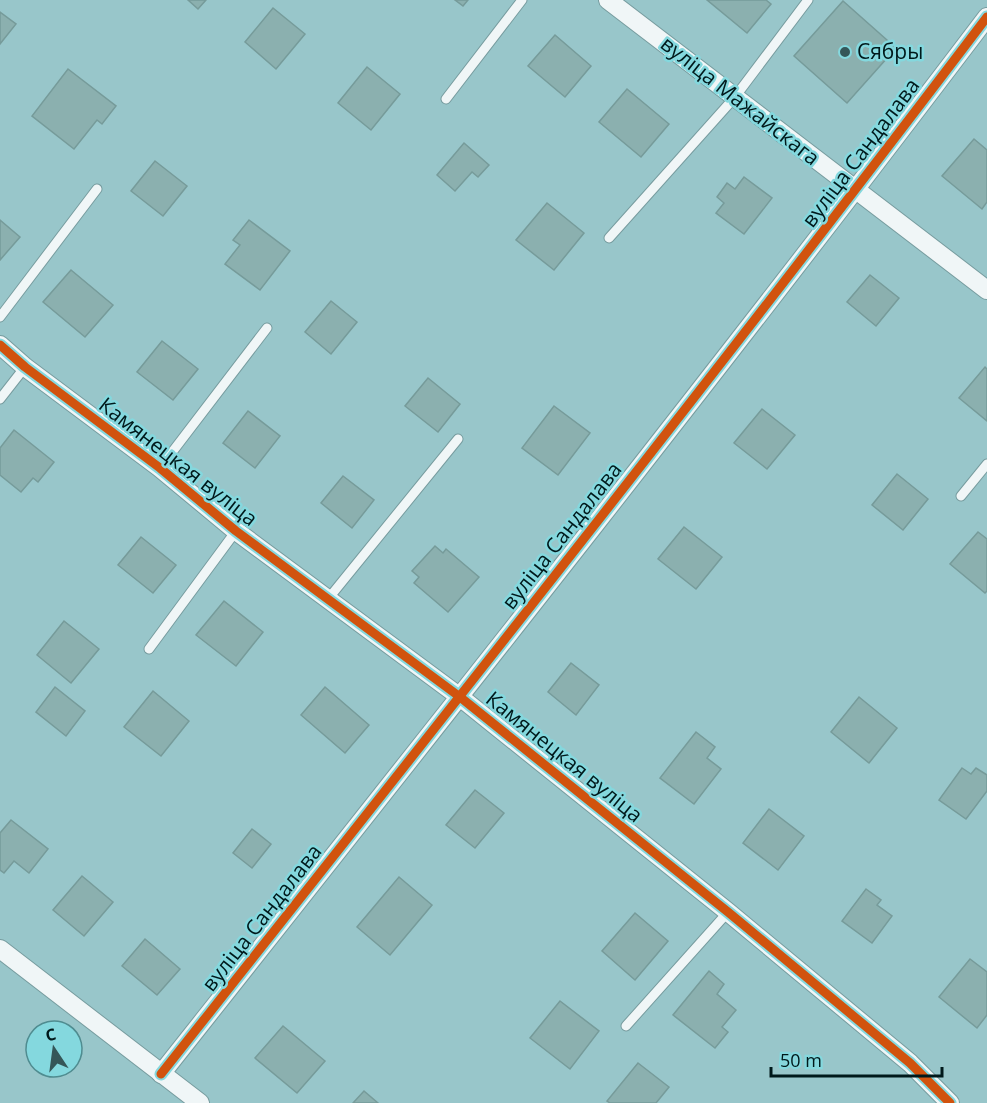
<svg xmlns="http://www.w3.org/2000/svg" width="987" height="1103" viewBox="0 0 987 1103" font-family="'Open Sans',sans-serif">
<rect width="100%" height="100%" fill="#98c6ca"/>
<!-- building -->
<g fill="#8bb0af" stroke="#769b9a" stroke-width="1.5">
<path d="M 188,0 L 206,0 L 198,9 Z"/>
<path d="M 455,0 L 468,0 L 463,6 Z"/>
<path d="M 707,0 L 766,0 L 771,4 L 747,33 Z"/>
<path d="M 843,1 L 896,48 L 847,103 L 794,56 Z"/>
<path d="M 273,8 L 305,34 L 276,69 L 245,42 Z"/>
<path d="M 0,12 L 16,24 L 0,44 Z"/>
<path d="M 555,35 L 591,66 L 565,97 L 528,66 Z"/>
<path d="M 367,67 L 400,94 L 371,130 L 338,103 Z"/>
<path d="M 68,69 L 116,106 L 102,124 L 97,120 L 74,149 L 32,116 Z"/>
<path d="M 627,89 L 669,124 L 641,157 L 599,122 Z"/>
<path d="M 974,139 L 987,150 L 987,202 L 982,209 L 942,176 Z"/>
<path d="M 464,143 L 489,165 L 478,177 L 472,172 L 455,191 L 437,175 Z"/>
<path d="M 155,161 L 187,186 L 163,216 L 131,191 Z"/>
<path d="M 744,177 L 772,198 L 744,234 L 716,213 L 724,203 L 717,197 L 727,183 L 735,189 Z"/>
<path d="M 547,203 L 584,233 L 554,270 L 516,240 Z"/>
<path d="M 0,220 L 20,237 L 0,260 Z"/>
<path d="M 249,220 L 290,251 L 260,290 L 225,264 L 240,245 L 233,240 Z"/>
<path d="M 71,270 L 113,305 L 85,337 L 43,302 Z"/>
<path d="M 870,275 L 899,298 L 876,326 L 847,302 Z"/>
<path d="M 331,301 L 357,322 L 331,354 L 305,332 Z"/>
<path d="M 162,341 L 198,369 L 173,400 L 137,372 Z"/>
<path d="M 985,367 L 987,369 L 987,421 L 959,398 Z"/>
<path d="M 428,378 L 460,404 L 438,432 L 405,406 Z"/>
<path d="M 554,406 L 590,433 L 558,475 L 522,448 Z"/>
<path d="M 762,409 L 795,435 L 767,469 L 734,443 Z"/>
<path d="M 248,411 L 280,436 L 255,468 L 223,443 Z"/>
<path d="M 14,430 L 54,462 L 38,482 L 33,478 L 21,492 L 0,475 L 0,448 Z"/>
<path d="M 897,474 L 928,499 L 903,530 L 872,505 Z"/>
<path d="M 343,476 L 374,500 L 352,528 L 321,503 Z"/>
<path d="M 684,527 L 722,557 L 696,589 L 658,559 Z"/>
<path d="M 978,532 L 987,539 L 987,591 L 985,593 L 950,564 Z"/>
<path d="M 141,537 L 176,565 L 153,593 L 118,565 Z"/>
<path d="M 435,546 L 443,553 L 446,549 L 479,577 L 448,612 L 414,583 L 419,577 L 412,571 Z"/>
<path d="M 224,601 L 263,632 L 236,666 L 196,635 Z"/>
<path d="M 64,621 L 99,649 L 71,683 L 37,655 Z"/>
<path d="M 571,663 L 599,685 L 576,715 L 548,692 Z"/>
<path d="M 55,687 L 85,711 L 66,736 L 36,712 Z"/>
<path d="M 325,687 L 369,725 L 345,753 L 301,715 Z"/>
<path d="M 153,691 L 189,721 L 161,756 L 124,727 Z"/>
<path d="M 859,697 L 897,728 L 869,763 L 831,732 Z"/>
<path d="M 696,732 L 715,747 L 707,758 L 721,769 L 694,804 L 660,778 Z"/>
<path d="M 962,768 L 971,774 L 976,768 L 987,775 L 987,791 L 966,819 L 939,800 Z"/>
<path d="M 475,790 L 504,813 L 475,848 L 446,825 Z"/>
<path d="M 769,809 L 804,836 L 778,870 L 743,843 Z"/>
<path d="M 11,820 L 48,849 L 29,873 L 14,861 L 4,873 L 0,870 L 0,833 Z"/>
<path d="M 252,829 L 271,844 L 252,868 L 233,853 Z"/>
<path d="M 82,876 L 113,902 L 84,936 L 53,910 Z"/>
<path d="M 399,877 L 432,905 L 390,955 L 357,927 Z"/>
<path d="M 866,889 L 881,900 L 877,905 L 892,916 L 872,943 L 842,921 Z"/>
<path d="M 635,913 L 668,941 L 635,980 L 602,951 Z"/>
<path d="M 145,939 L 180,969 L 157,995 L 122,966 Z"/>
<path d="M 970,959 L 987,972 L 987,1015 L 977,1028 L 939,997 Z"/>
<path d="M 709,971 L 724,984 L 717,994 L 736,1010 L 722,1027 L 728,1032 L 715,1048 L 673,1015 Z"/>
<path d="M 560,1001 L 599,1031 L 570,1069 L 530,1038 Z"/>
<path d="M 283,1026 L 325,1061 L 297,1093 L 255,1058 Z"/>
<path d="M 638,1063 L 669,1087 L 656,1103 L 610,1103 L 607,1101 Z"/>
<path d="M 364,1091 L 378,1103 L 353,1103 Z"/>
</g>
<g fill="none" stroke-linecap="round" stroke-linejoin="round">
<defs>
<g id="lane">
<path d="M 446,99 L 522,0"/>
<path d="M 609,238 L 735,97 L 808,0"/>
<path d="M 0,317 L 97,189"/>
<path d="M 0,399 L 25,367"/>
<path d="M 160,468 L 267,328"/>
<path d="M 961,496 L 987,464"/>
<path d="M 328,599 L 458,439"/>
<path d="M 149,649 L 236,531"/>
<path d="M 626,1026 L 728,912"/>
</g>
<g id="street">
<path d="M 608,0 L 987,290"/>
<path d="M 0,345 L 25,367 L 160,468 L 236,531 L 460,697 L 728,912 L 910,1063 L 950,1103"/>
<path d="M 0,949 L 200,1103"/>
<path d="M 161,1074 C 439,723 717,373 987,17"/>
</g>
</defs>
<!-- lane casing -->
<use href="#lane" stroke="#779c9f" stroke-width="11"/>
<!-- street casing -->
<use href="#street" stroke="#779c9f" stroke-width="20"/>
<!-- lane -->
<use href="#lane" stroke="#f0f6f7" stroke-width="9"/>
<!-- street -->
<use href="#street" stroke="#f0f6f7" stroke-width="18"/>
<defs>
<g id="cycleway">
<path d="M 0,345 L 25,367 L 160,468 L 236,531 L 460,697 L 728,912 L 910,1063 L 950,1103"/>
<path d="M 161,1074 C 439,723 717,373 987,17"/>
</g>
</defs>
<!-- cycleway casing -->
<use href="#cycleway" stroke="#84d8de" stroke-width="13"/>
<!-- cycleway -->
<use href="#cycleway" stroke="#d1530e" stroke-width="9"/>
</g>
<!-- markers -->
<circle fill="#355658" stroke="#84d8de" stroke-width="2" cx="845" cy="52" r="6"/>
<g text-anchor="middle" stroke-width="5" stroke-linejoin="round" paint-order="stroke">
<!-- poi labels -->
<g font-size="21" fill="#00191b" stroke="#84d8de" text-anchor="start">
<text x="857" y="59">Сябры</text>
</g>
<!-- street labels -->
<g font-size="21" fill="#00191b" stroke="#84d8de">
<text transform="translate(740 101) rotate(38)" y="7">вуліца Мажайскага</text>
<text transform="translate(861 153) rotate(-53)" y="7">вуліца Сандалава</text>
<text transform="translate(178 462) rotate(38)" y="7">Камянецкая вуліца</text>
<text transform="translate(562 536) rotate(-52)" y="7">вуліца Сандалава</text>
<text transform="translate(564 757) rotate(39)" y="7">Камянецкая вуліца</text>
<text transform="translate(262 918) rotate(-52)" y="7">вуліца Сандалава</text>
</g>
</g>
<!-- north arrow -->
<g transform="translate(54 1049) rotate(347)"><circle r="28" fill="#84d8de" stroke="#4f8c90" stroke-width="1.5"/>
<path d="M0-4.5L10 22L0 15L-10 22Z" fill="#355658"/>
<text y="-9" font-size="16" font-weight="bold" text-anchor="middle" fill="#00191b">С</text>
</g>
<!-- scale -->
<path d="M771 1067v9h171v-9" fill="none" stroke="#00191b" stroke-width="3"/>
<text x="780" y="1067" font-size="18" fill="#00191b" stroke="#84d8de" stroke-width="4.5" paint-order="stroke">50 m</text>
</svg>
